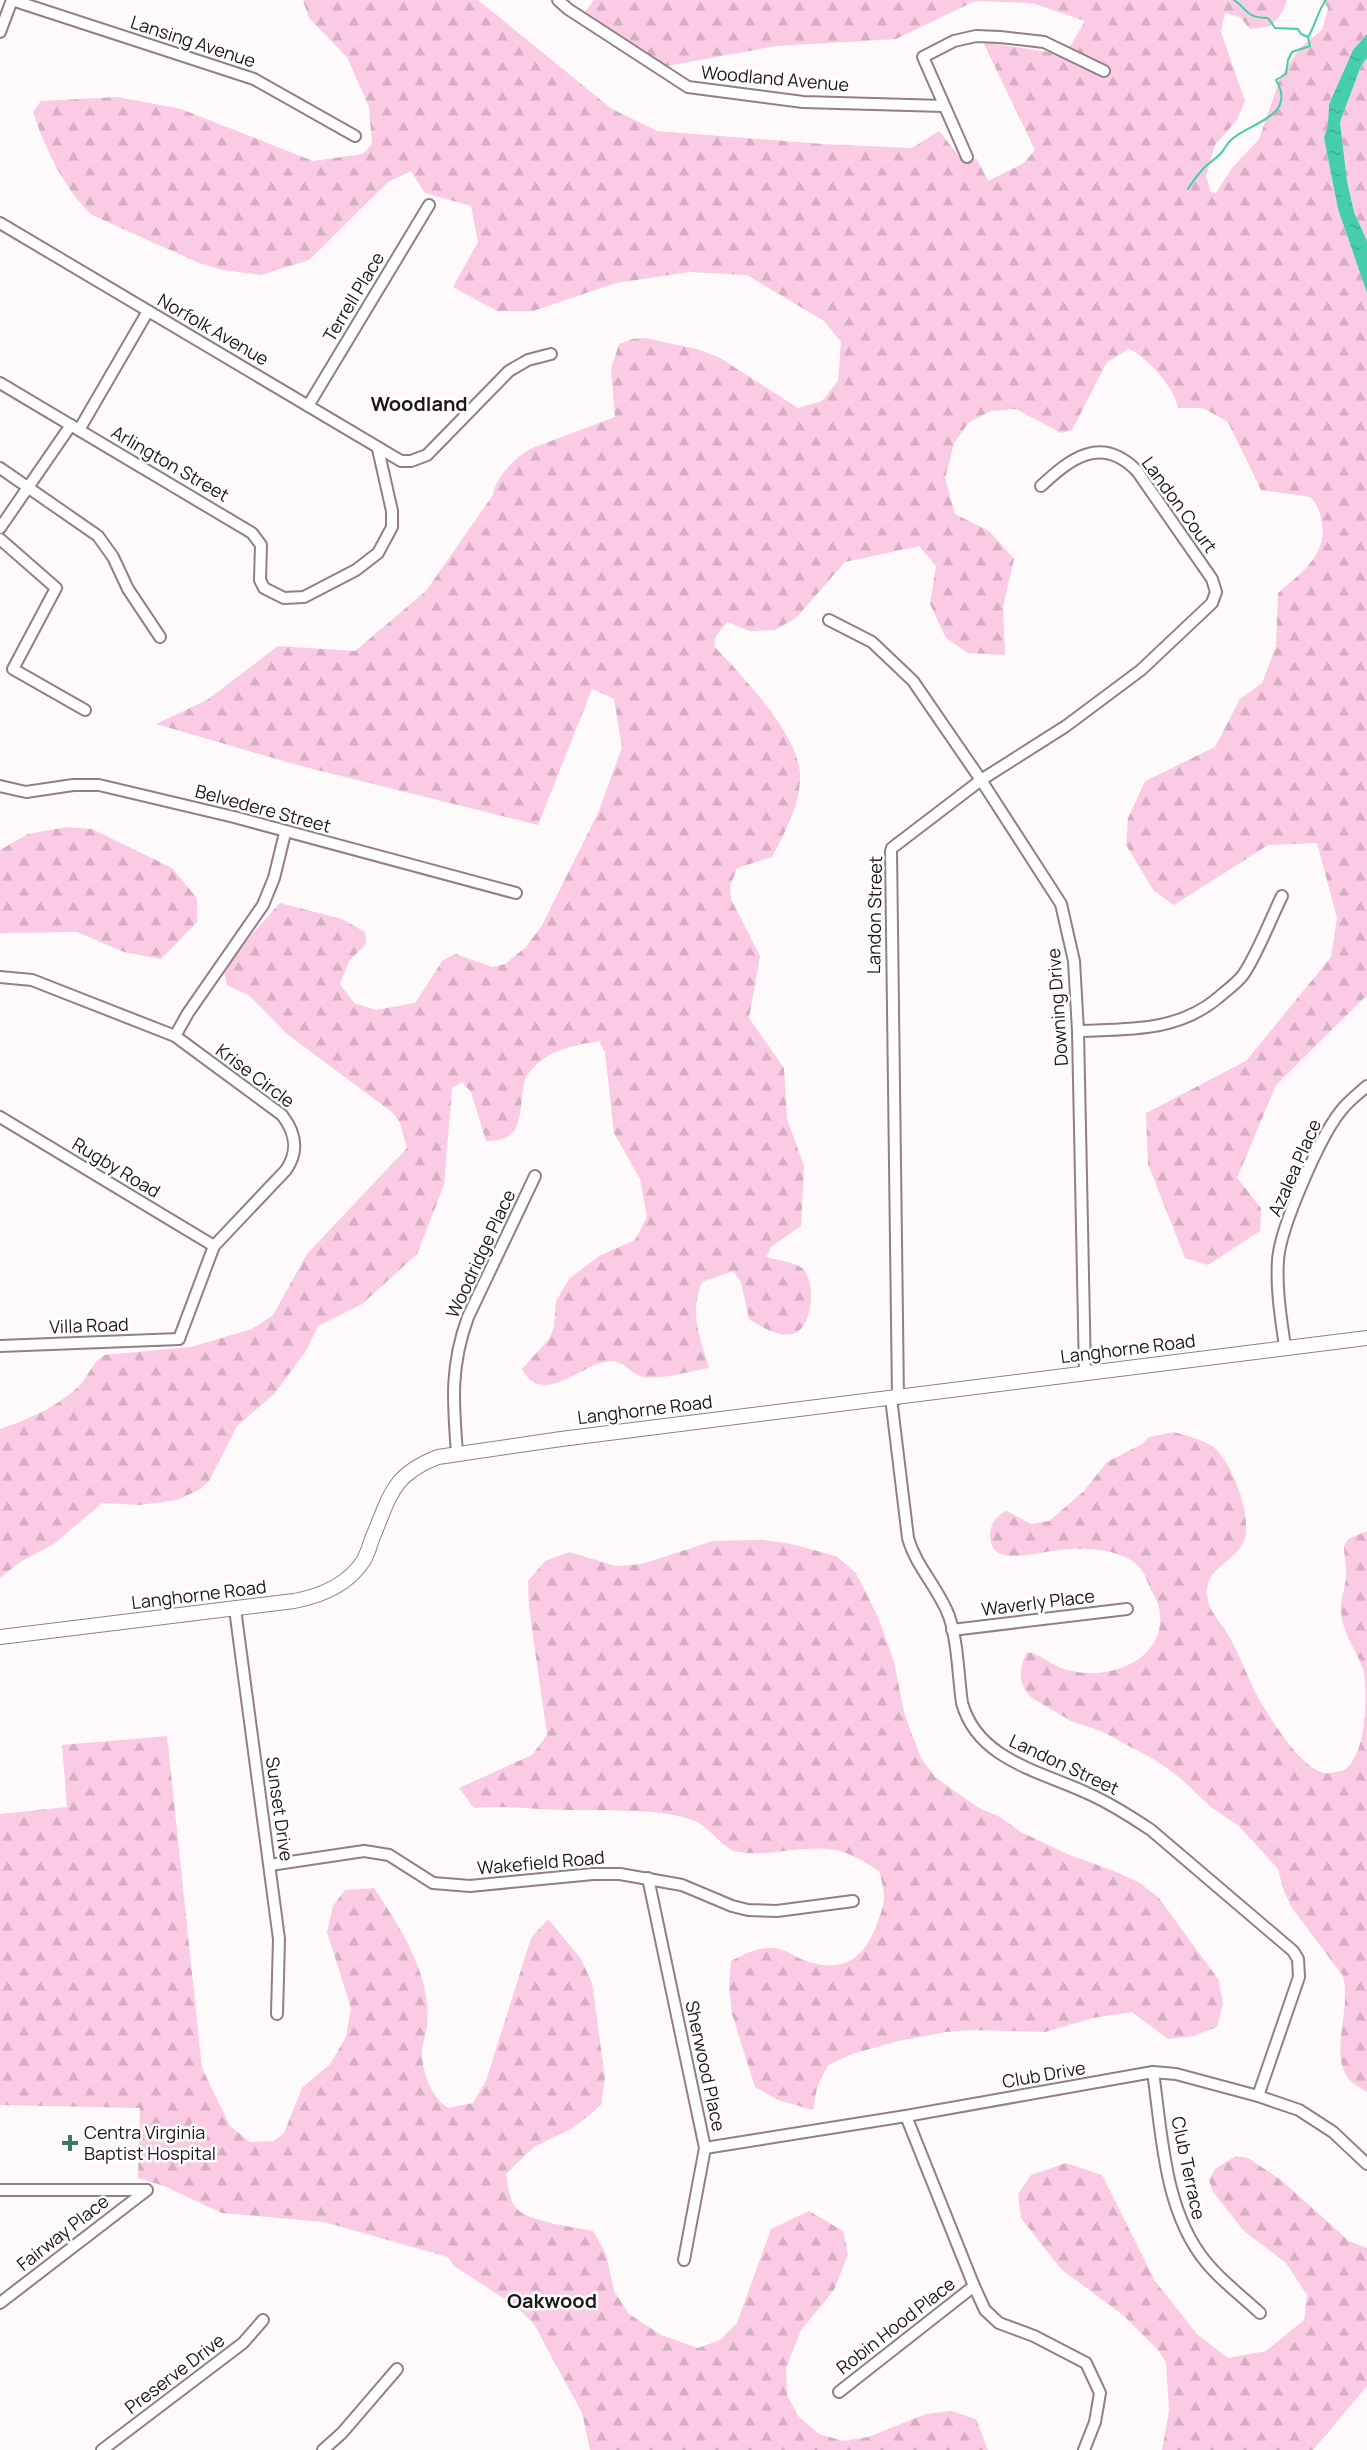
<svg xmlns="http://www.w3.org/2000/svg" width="1367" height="2450" viewBox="0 0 1367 2450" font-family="Manrope,sans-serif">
<defs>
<pattern id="forest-firs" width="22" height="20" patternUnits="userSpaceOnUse" patternTransform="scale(1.5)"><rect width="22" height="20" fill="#facbe3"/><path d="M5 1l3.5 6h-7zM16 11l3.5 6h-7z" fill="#d6aec2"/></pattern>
<pattern id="water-ripples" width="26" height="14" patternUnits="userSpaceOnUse" patternTransform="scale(1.5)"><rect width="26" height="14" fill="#45cea8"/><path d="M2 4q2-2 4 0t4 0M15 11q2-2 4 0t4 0" fill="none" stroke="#3cb090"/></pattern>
</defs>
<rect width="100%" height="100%" fill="#fefafc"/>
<!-- forest -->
<g fill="url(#forest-firs)">
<path d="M 303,0 L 478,0 L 612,109 L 657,131 L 822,144 L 912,148 L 939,131 L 962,160 L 977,159 L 988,181 L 1024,163 L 1035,150 L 983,42 L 1054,53 L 1071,45 L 1085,21 L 1032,3 L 975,1 L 896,39 L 776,46 L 667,66 L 585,12 L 594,0 L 1287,0 L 1283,11 L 1271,26 L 1250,29 L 1240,17 L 1225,13 L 1221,32 L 1245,101 L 1237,120 L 1215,145 L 1206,176 L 1211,192 L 1216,193 L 1232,168 L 1259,139 L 1281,76 L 1300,48 L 1322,30 L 1328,8 L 1322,0 L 1367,0 L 1367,34 L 1353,50 L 1329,103 L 1328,124 L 1324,138 L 1338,209 L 1367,293 L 1367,997 L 1363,999 L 1276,1085 L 1237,1178 L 1261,1208 L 1260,1231 L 1208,1265 L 1185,1258 L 1148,1164 L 1146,1113 L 1246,1061 L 1331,957 L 1337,918 L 1317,843 L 1268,845 L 1174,905 L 1154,891 L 1126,845 L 1128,818 L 1145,781 L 1215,747 L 1240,699 L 1262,683 L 1276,646 L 1278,593 C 1300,574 1327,556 1322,523 C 1320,512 1318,506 1311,497 L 1261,490 L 1228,422 L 1203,408 L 1178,408 C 1175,388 1147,357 1129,349 L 1107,362 L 1072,430 L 1061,433 L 1016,409 L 991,411 L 969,422 L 954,443 L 945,478 L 955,514 L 989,531 L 1014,559 L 1003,607 L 1005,655 L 968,653 L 946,638 L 930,604 L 936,566 L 919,546 L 845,562 L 796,618 L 775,630 L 750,631 L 727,622 L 716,636 L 714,646 C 741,675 799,734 800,775 C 801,804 785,832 772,857 L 737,868 L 730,886 L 731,899 L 760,956 L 749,1018 L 784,1068 L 787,1119 L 804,1166 L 801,1226 L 771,1247 L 766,1257 C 776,1260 795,1262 802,1268 C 816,1280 813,1323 797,1332 C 781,1340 762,1327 749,1319 L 741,1282 L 733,1271 L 702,1282 C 689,1314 700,1337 709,1368 C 691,1371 661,1380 644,1377 C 631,1375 626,1362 612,1361 C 583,1361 543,1409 522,1369 L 549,1339 L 554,1327 L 556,1301 L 569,1279 L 599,1256 L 635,1240 L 647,1217 L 640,1179 L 614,1133 L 605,1052 L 599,1041 C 571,1046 544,1050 526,1077 C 524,1080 524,1086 523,1090 C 519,1118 522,1142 486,1141 L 471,1092 L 462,1082 L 452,1088 L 444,1185 L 417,1254 L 362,1304 L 318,1326 L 307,1349 L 275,1393 L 237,1426 L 209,1481 L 199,1490 L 177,1500 L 140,1505 L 102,1503 L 54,1544 L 20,1562 L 0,1578 L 0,1429 C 29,1419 55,1408 78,1387 C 89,1377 90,1365 104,1355 L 191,1347 L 252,1329 L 273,1315 L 307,1254 L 407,1148 L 400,1123 L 393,1113 L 287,1034 L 250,996 L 227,985 L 224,973 L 237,951 L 280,903 L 342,919 L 365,932 L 366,944 L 349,961 L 340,984 L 354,1003 L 376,1010 L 415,1003 L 443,960 L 456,954 L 492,967 L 505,964 L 525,948 L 541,927 L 599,811 L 622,747 L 614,699 L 592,689 L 538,825 L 297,765 L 156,724 L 207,700 L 278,646 L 355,651 L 426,591 L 493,495 C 495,477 515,458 530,449 L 615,417 L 611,369 L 619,344 L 632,339 L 645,338 L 697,349 L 720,358 L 798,408 L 822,401 L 838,381 L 841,342 L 824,321 L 747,275 L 689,272 L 616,283 L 533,311 L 497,311 L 453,287 L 478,242 L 471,206 L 425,193 L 411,171 L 388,182 L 309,260 L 261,275 L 223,270 L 199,263 L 92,215 C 64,189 45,148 33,112 L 41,101 L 117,97 L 181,109 L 313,161 L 363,154 L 372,144 L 369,107 L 347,57 L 309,18 Z"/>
<path d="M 1367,58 L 1367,241 L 1354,212 L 1347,181 L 1340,122 L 1361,66 Z"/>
<path d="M 67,827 L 92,829 L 172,868 L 197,898 L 197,922 L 161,959 L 124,952 L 77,932 L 0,933 L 0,850 L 28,834 Z"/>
<path d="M 1174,1432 C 1186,1436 1202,1439 1212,1446 C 1232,1460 1256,1524 1242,1545 C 1233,1560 1210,1569 1207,1587 C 1206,1591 1208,1601 1209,1605 C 1214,1617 1225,1628 1231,1640 C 1242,1660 1249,1682 1260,1701 C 1272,1721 1306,1777 1330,1773 C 1335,1772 1340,1772 1344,1770 C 1367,1755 1367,1697 1364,1672 C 1358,1652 1343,1635 1341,1613 C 1340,1600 1345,1590 1346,1577 C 1347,1567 1344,1556 1344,1546 L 1348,1539 L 1367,1531 L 1367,2092 C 1361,2088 1353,2084 1348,2078 C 1329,2051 1352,2009 1343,1976 L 1292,1908 L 1283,1889 L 1278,1869 L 1239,1826 L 1211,1807 L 1178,1776 L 1155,1760 L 1101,1731 L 1071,1721 L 1032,1698 C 1017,1684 1019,1668 1027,1652 C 1041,1654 1051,1665 1064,1669 C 1107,1683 1170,1660 1159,1607 C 1157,1601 1154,1595 1151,1590 C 1148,1584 1146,1575 1141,1569 C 1124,1548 1084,1547 1059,1550 C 1041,1552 1023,1558 1004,1555 C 985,1552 985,1518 1007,1511 L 1031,1524 L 1049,1521 L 1083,1492 L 1107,1462 L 1142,1444 L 1149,1437 Z"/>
<path d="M 762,1540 L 787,1543 L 836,1556 L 856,1573 L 878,1617 L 894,1662 L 904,1712 L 912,1735 L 921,1758 L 935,1777 L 977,1807 L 1000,1817 L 1021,1832 L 1067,1854 L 1114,1871 L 1138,1882 L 1158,1897 L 1218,1979 L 1223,2003 L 1217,2027 L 1194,2036 L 1168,2039 L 1132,2012 L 1093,2018 L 1045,2032 L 972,2030 L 946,2032 L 898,2041 L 852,2054 L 828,2065 L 817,2087 L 813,2110 L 778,2100 L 755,2087 L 732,2014 L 729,1987 L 731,1961 C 747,1953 761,1945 779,1949 C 787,1951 794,1956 801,1959 C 836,1973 860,1965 875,1929 C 885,1903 887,1899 879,1871 C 865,1862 851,1853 835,1850 C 803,1844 771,1857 739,1852 C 723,1850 711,1828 695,1821 C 662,1808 610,1811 574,1810 C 540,1810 507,1805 474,1808 L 459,1788 L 532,1755 L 547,1735 L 529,1607 L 528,1581 L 545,1561 L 569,1552 L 616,1566 L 642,1564 L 713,1541 Z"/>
<path d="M 167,1736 L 202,2068 L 230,2126 L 250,2142 L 274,2141 L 284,2133 L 302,2088 L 330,2064 L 346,2037 L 351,2008 L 327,1932 L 333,1906 L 345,1890 L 374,1888 C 394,1918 413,1947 423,1982 C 426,1996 429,2010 427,2024 C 427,2033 422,2042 422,2052 C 422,2072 431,2097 448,2108 L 473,2103 L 486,2081 L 531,1938 L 548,1919 L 581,1959 L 592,1983 L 605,2078 L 601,2104 L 592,2113 L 571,2129 L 534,2147 L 506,2174 C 508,2185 509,2201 517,2209 C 529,2222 575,2227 593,2231 L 606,2254 L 614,2291 L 629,2314 L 661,2335 L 698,2348 L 720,2340 L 737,2323 L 771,2229 L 809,2211 L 843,2231 L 848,2254 L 834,2290 L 801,2330 L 786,2368 L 787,2395 L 799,2417 L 819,2434 L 843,2441 L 868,2437 L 926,2414 L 951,2411 L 976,2419 L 988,2450 L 590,2450 L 582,2413 L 534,2324 L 517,2307 L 454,2266 L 448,2257 L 324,2222 L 222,2213 L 164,2186 L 138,2178 L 140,2108 L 0,2105 L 0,1814 L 67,1807 L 62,1745 Z"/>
<path d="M 1236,2156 L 1248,2158 L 1281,2180 L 1349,2241 L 1367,2248 L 1367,2386 L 1313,2450 L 1162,2450 L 1169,2411 L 1166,2363 L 1159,2351 L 1123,2315 L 1061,2269 L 1021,2218 L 1018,2194 L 1031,2175 L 1066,2163 L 1102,2175 L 1155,2281 L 1197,2334 L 1228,2358 L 1266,2351 L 1304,2320 L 1307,2295 L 1286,2263 L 1244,2231 L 1213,2192 L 1209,2180 L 1215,2169 Z"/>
</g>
<!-- water -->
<path fill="url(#water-ripples)" d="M 1367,34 L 1367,58 L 1361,66 L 1340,122 L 1347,181 L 1354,212 L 1367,241 L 1367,293 L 1338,209 L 1324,138 L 1328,124 L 1329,104 L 1353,50 Z"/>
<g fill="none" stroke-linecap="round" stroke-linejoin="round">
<!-- stream -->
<g stroke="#45cea8" stroke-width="2">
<path d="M 1234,0 C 1250,11 1244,17 1268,18 L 1275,28 L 1298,29 L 1301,34 L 1308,37"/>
<path d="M 1188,189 C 1192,182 1197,176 1202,170 C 1208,163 1216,159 1222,152 C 1225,148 1227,144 1231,140 C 1248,123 1298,117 1276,80 L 1286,74 L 1288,60 L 1292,52 L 1310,46 L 1308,37 C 1316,24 1317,12 1326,0"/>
</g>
<defs>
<g id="minor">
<path d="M 12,0 L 254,79 L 355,136"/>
<path d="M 558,0 L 568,9 L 688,87 L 803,102 L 944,106"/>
<path d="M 0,32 L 12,0"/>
<path d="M 967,157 L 923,57 L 954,41 L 976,36 L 1000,37 L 1044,42 L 1104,71"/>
<path d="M 0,223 L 401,461 L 411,461 L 427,455 L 509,371 L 528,360 L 551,354"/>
<path d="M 0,383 L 252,533 L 261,545 L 260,580 L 264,588 L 284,598 L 304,597 L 356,570 L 378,553 L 392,527 L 392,511 L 378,449"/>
<path d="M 308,406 L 429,205"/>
<path d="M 79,430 L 148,311"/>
<path d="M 0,468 L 98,536 L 113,557 L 128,589 L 160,637"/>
<path d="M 0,528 L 71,425"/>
<path d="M 0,539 L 56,588 L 13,669 L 85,710"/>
<path d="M 829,620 L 872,642 L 913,681 L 981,780 L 1061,904 L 1074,961 L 1078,1031 L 1085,1373"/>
<path d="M 0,786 L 26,792 L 73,785 L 99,785 L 234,817 L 516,893"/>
<path d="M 0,977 L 32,980 L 175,1036 L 282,1115 C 296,1133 299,1151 286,1170 L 214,1246 L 179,1339 L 0,1346"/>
<path d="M 1078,1031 C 1129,1029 1178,1032 1219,997 C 1227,990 1237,983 1243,975 C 1257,955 1271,918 1282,896"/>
<path d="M 175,1036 L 188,1013 L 263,905 L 274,878 L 285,833"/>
<path d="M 0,1117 L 214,1246"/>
<path d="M 1285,1347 C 1281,1318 1276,1290 1278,1260 C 1280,1228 1320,1137 1340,1112 C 1347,1102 1358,1094 1367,1086"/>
<path d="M 891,1398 L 908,1538 C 916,1567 938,1587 949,1616 C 958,1643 958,1675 962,1703 C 978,1760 1040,1771 1087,1793 C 1110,1803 1130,1816 1151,1830 L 1293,1951 L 1298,1959 L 1299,1977 L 1258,2096"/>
<path d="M 898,1398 L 891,851 L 892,848 L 981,780 L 1066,726 L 1141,670 L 1212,603 L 1216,592 L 1212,579 L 1137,471 C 1101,434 1070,459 1041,486"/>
<path d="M 457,1453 C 453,1402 450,1366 468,1317 L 535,1176"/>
<path d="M 235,1609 L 279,1939 L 277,2014"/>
<path d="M 952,1630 L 1127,1609"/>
<path d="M 270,1865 L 364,1851 L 389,1855 L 433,1883 L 470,1886 L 593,1874 L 620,1874 L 682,1885 L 732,1906 L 748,1910 L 777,1911 L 853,1901"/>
<path d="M 648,1878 L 705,2148 L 684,2260"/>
<path d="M 1153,2072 C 1162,2135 1164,2211 1206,2262 C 1221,2281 1242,2296 1260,2313"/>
<path d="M 906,2116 L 974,2286 L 985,2310 L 999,2323 L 1034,2336 L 1086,2363 L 1100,2393 L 1095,2422 L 1084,2450"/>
<path d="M 705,2148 L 906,2116 L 1136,2075 L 1153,2072 L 1176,2074 L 1258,2096 L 1299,2110 L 1333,2132 L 1367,2164"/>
<path d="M 0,2190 L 146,2190"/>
<path d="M 0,2303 L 147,2190"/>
<path d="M 839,2392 L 974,2286"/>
<path d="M 102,2450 L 243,2343 L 263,2320"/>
<path d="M 323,2450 L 342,2433 L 397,2369"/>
</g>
<path id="major" d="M 0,1637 L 294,1601 C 321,1596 348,1585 364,1560 C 367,1554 370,1546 372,1539 C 390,1497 391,1475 438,1457 L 561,1439 L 1367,1338"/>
</defs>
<!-- minor casing -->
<use href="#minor" stroke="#917f88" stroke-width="14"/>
<!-- major casing -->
<use href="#major" stroke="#917f88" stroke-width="16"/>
<!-- minor -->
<use href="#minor" stroke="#fff" stroke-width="10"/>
<!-- major -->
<use href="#major" stroke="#fff" stroke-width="14"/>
</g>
<!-- markers -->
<path fill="#3b7a66" stroke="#fff" stroke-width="2" d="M67 2134h6v6h6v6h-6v6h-6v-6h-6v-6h6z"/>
<g text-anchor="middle" stroke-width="5" stroke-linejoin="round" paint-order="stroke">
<!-- street labels -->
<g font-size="18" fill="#1d161a" stroke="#fff">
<text transform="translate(193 42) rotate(18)" y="6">Lansing Avenue</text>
<text transform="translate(775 79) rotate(5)" y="6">Woodland Avenue</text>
<text transform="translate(354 297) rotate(-59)" y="6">Terrell Place</text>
<text transform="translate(213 330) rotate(30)" y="6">Norfolk Avenue</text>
<text transform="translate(170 464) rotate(30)" y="6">Arlington Street</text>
<text transform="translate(1179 505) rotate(54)" y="6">Landon Court</text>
<text transform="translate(263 809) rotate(15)" y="6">Belvedere Street</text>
<text transform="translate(875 915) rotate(-89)" y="6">Landon Street</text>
<text transform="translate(1058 1007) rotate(-94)" y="6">Downing Drive</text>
<text transform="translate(255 1076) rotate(37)" y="6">Krise Circle</text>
<text transform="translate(116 1168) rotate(31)" y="6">Rugby Road</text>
<text transform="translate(1295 1168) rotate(-66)" y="6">Azalea Place</text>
<text transform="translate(481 1254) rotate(-65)" y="6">Woodridge Place</text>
<text transform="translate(89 1326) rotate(-2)" y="6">Villa Road</text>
<text transform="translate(1128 1349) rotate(-7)" y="6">Langhorne Road</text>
<text transform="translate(645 1410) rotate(-7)" y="6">Langhorne Road</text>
<text transform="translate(199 1595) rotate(-7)" y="6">Langhorne Road</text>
<text transform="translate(1038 1603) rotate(-7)" y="6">Waverly Place</text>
<text transform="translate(1064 1765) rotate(25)" y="6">Landon Street</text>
<text transform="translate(279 1809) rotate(82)" y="6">Sunset Drive</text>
<text transform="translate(541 1863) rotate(-5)" y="6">Wakefield Road</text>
<text transform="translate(705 2066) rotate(78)" y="6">Sherwood Place</text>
<text transform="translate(1044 2075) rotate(-10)" y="6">Club Drive</text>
<text transform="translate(1188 2168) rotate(78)" y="6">Club Terrace</text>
<text transform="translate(63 2233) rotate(-38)" y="6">Fairway Place</text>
<text transform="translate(896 2326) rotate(-38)" y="6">Robin Hood Place</text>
<text transform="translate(175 2374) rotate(-37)" y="6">Preserve Drive</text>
</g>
<!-- poi labels -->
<g font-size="18" fill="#1d161a" stroke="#fff" text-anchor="start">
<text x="84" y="2139">Centra Virginia<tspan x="84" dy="21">Baptist Hospital</tspan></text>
</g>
<!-- neighbourhood labels -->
<g font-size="20" font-weight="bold" fill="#1d161a" stroke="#fff">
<text x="419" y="411">Woodland</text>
<text x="552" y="2308">Oakwood</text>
</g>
</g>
</svg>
